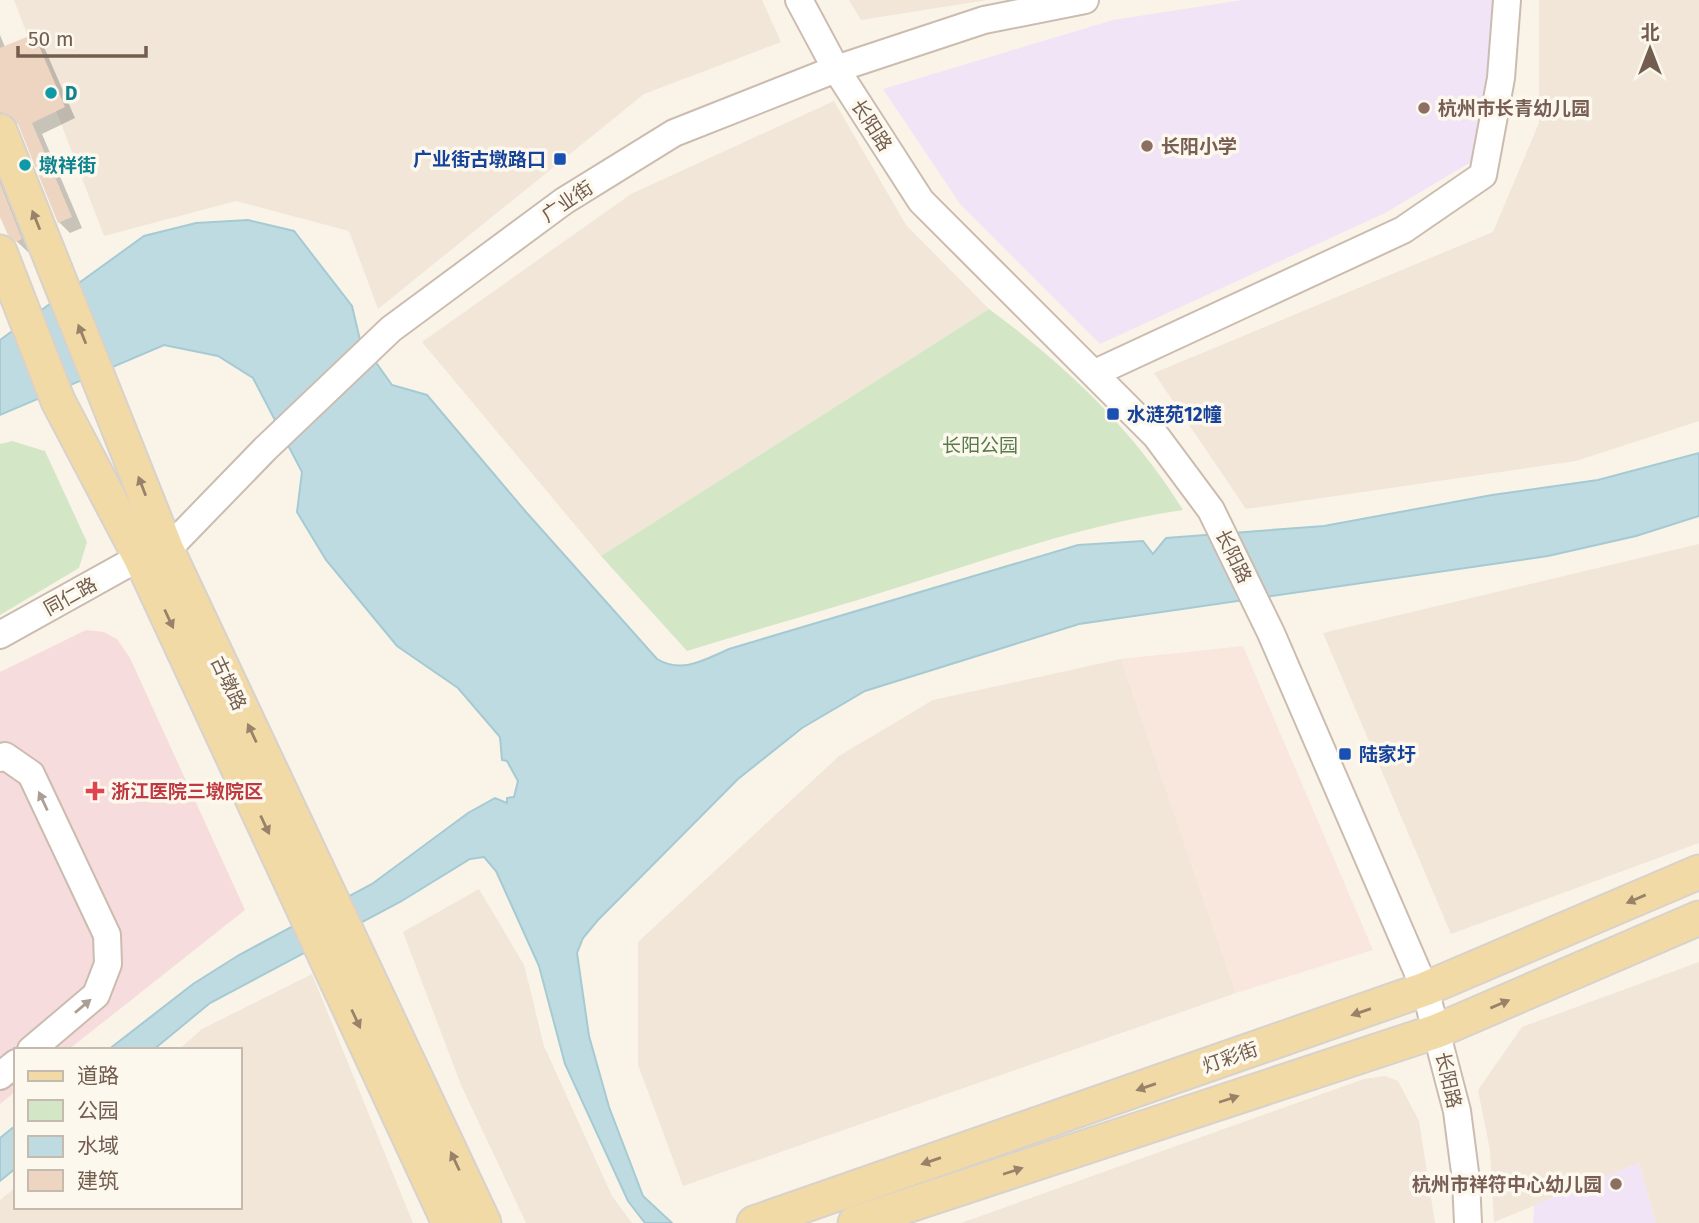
<svg xmlns="http://www.w3.org/2000/svg" width="1699" height="1223" viewBox="0 0 1699 1223" font-family="'Fira Sans','Noto Sans SC',sans-serif">
<rect width="100%" height="100%" fill="#faf4e8"/>
<!-- residential -->
<g fill="#f1e6d7">
<path d="M 14,0 L 762,0 L 781,42 L 644,94 L 378,309 L 349,231 L 236,201 L 104,236 Z"/>
<path d="M 849,0 L 987,0 L 861,20 Z"/>
<path d="M 1539,0 L 1699,0 L 1699,421 L 1576,461 L 1246,509 L 1154,373 L 1493,232 L 1539,123 Z"/>
<path d="M 834,101 L 906,225 L 989,309 L 601,556 L 422,342 L 631,194 Z"/>
<path d="M 1699,544 L 1699,843 L 1451,934 L 1323,633 Z"/>
<path d="M 1121,659 L 1236,993 L 683,1186 L 638,1065 L 638,942 L 839,756 L 933,700 Z"/>
<path d="M 479,889 L 524,965 L 544,1046 L 612,1196 L 632,1223 L 526,1223 L 461,1085 L 403,932 Z"/>
<path d="M 1699,962 L 1699,1223 L 1656,1223 L 1639,1163 L 1494,1222 L 1490,1150 L 1478,1090 L 1522,1027 Z"/>
<path d="M 312,974 L 413,1223 L 0,1223 L 0,1200 L 16,1187 L 16,1207 L 240,1207 L 240,1050 L 178,1050 L 202,1029 Z"/>
<path d="M 1385,1076 L 1398,1081 L 1419,1121 L 1435,1223 L 961,1223 L 1364,1079 Z"/>
</g>
<!-- commercial -->
<path fill="#f9e7dd" d="M 1243,646 L 1373,950 L 1236,993 L 1121,659 Z"/>
<!-- education -->
<g fill="#f1e4f7">
<path d="M 1242,0 L 1495,0 L 1494,55 L 1473,161 L 1385,213 L 1100,344 L 960,204 L 883,89 L 1113,20 Z"/>
<path d="M 1639,1163 L 1656,1223 L 1533,1223 L 1534,1205 Z"/>
</g>
<!-- medical -->
<path fill="#f7dcde" d="M 86,630 L 104,632 L 117,639 L 130,658 L 245,910 L 68,1050 L 16,1050 L 16,1091 L 0,1104 L 0,672 Z"/>
<!-- green -->
<g fill="#d3e7c7">
<path d="M 989,309 C 1065,365 1133,429 1183,510 C 1082,525 992,558 896,588 C 827,610 757,629 687,651 L 601,556 Z"/>
<path d="M 12,441 L 45,451 L 87,542 L 79,568 L 0,615 L 0,444 Z"/>
</g>
<!-- water -->
<g fill="#bedbe2" stroke="#a5cad3" stroke-width="2">
<path d="M 248,220 L 294,231 L 352,306 L 360,340 L 392,385 L 427,395 L 526,512 L 657,659 C 682,674 704,660 729,649 L 1078,545 L 1143,541 L 1153,554 L 1166,538 L 1324,526 L 1492,495 L 1598,480 L 1699,453 L 1699,516 L 1636,536 L 1548,556 L 1079,624 L 865,691 L 802,728 L 738,779 L 598,920 L 583,938 L 577,953 L 589,1036 L 609,1107 L 643,1196 L 672,1223 L 645,1223 L 628,1201 L 565,1064 L 539,966 L 496,871 L 484,857 L 470,859 L 400,902 L 210,1003 L 153,1050 L 108,1050 L 193,984 L 239,955 L 372,884 L 468,813 L 495,798 L 507,803 L 507,798 L 514,797 L 518,781 L 507,761 L 502,760 L 500,737 L 458,688 L 397,646 L 326,560 L 297,512 L 302,472 L 253,378 L 218,356 L 164,345 L 0,415 L 0,340 L 144,236 L 196,223 Z"/>
<path d="M 16,1125 L 16,1168 L 0,1181 L 0,1138 Z"/>
</g>
<!-- shadow -->
<g fill="#0003">
<path d="M 0,35 L 5,47 L 33,36 L 44,47 L 75,118 L 42,134 L 82,228 L 70,233 L 59,222 L 20,124 L 14,122 L 0,127 Z"/>
<path d="M 0,165 L 32,251 L 28,252 L 9,234 L 0,213 Z"/>
</g>
<!-- building -->
<g fill="#edd5c2">
<path d="M 34,34 L 65,107 L 32,123 L 72,217 L 58,223 L 18,124 L 11,116 L 0,112 L 0,48 Z"/>
<path d="M 0,183 L 22,239 L 16,242 L 8,235 L 0,217 Z"/>
</g>
<g fill="none" stroke-linecap="round" stroke-linejoin="round">
<defs>
<g id="minor">
<path d="M 799,0 L 836,69 L 921,201 L 1156,436 L 1211,510 L 1271,633 L 1425,989 L 1457,1111 L 1466,1180 L 1468,1223"/>
<path d="M 1095,373 L 1403,230 L 1483,175 L 1501,78 L 1507,0"/>
<path d="M 0,635 L 140,557 L 167,550 L 265,449 L 391,329 L 564,201 L 674,133 L 836,69 L 984,20 L 1085,0"/>
<path d="M 0,758 L 5,756 L 31,774 L 107,935 L 108,964 L 96,995 L 31,1050"/>
<path d="M 0,1076 L 16,1063"/>
</g>
<g id="major">
<path d="M 0,131 L 167,550 L 484,1223"/>
<path d="M 0,252 L 58,401 L 140,557 L 449,1223"/>
<path d="M 754,1223 L 1425,989 L 1699,872"/>
<path d="M 855,1223 L 1437,1031 L 1699,918"/>
</g>
</defs>
<!-- minor casing -->
<use href="#minor" stroke="#cbbcaf" stroke-width="30"/>
<!-- major casing -->
<use href="#major" stroke="#d8d2cd" stroke-width="37"/>
<!-- minor -->
<use href="#minor" stroke="#fff" stroke-width="26"/>
<!-- major -->
<use href="#major" stroke="#f2daa7" stroke-width="33"/>
</g>
<!-- one-way arrows -->
<defs><path id="oneway-solid" d="M-6-.8H1V-3.2L6.5 0L1 3.2V.8H-6Z" transform="scale(1.75)"/></defs>
<g fill="#988269">
<use href="#oneway-solid" transform="translate(36 220) rotate(-112)"/>
<use href="#oneway-solid" transform="translate(82 334) rotate(-112)"/>
<use href="#oneway-solid" transform="translate(142 486) rotate(-111)"/>
<use href="#oneway-solid" transform="translate(169 619) rotate(65)"/>
<use href="#oneway-solid" transform="translate(252 733) rotate(-115)"/>
<use href="#oneway-solid" transform="translate(265 825) rotate(65)"/>
<use href="#oneway-solid" transform="translate(1636 899) rotate(157)"/>
<use href="#oneway-solid" transform="translate(1500 1004) rotate(-23)"/>
<use href="#oneway-solid" transform="translate(1361 1012) rotate(161)"/>
<use href="#oneway-solid" transform="translate(356 1019) rotate(65)"/>
<use href="#oneway-solid" transform="translate(1146 1087) rotate(161)"/>
<use href="#oneway-solid" transform="translate(1229 1099) rotate(-18)"/>
<use href="#oneway-solid" transform="translate(455 1161) rotate(-115)"/>
<use href="#oneway-solid" transform="translate(931 1161) rotate(161)"/>
<use href="#oneway-solid" transform="translate(1013 1171) rotate(-18)"/>
</g>
<g fill="#aa9e95">
<use href="#oneway-solid" transform="translate(43 801) rotate(-115)"/>
<use href="#oneway-solid" transform="translate(83 1006) rotate(-40)"/>
</g>
<!-- markers -->
<g fill="#0f9aa8" stroke="#fdf8ee" stroke-width="2.5">
<circle cx="51" cy="93" r="7"/>
<circle cx="25" cy="165" r="7"/>
</g>
<g fill="#8d6e63" stroke="#fdf8ee" stroke-width="2.5">
<circle cx="1424" cy="108" r="7"/>
<circle cx="1147" cy="146" r="7"/>
<circle cx="1616" cy="1184" r="7"/>
</g>
<g fill="#1a4fb4" stroke="#fdf8ee" stroke-width="2.5">
<rect x="553" y="152" width="14" height="14" rx="3.5"/>
<rect x="1106" y="407" width="14" height="14" rx="3.5"/>
<rect x="1338" y="747" width="14" height="14" rx="3.5"/>
</g>
<path fill="#e0444e" stroke="#fdf8ee" stroke-width="2.5" d="M91.5 780.5h7v7h7v7h-7v7h-7v-7h-7v-7h7z"/>
<g text-anchor="middle" stroke-width="7" stroke-linejoin="round" paint-order="stroke">
<!-- culture labels -->
<g font-size="19" font-weight="bold" fill="#0d838f" stroke="#fdf8ee" text-anchor="start">
<text x="65" y="100">D</text>
<text x="39" y="172">墩祥街</text>
</g>
<!-- education labels -->
<g font-size="19" font-weight="bold" fill="#785e54" stroke="#fdf8ee" text-anchor="start">
<text x="1438" y="115">杭州市长青幼儿园</text>
<text x="1161" y="153">长阳小学</text>
<text x="1602" y="1191" text-anchor="end">杭州市祥符中心幼儿园</text>
</g>
<!-- street labels -->
<g font-size="19" fill="#725d4e" stroke="#fdf8ee">
<text transform="translate(872 125) rotate(57)" y="7">长阳路</text>
<text transform="translate(567 201) rotate(-34)" y="7">广业街</text>
<text transform="translate(1234 556) rotate(64)" y="7">长阳路</text>
<text transform="translate(70 596) rotate(-29)" y="7">同仁路</text>
<text transform="translate(229 683) rotate(65)" y="7">古墩路</text>
<text transform="translate(1230 1057) rotate(-19)" y="7">灯彩街</text>
<text transform="translate(1449 1080) rotate(77)" y="7">长阳路</text>
</g>
<!-- transit labels -->
<g font-size="19" font-weight="bold" fill="#164399" stroke="#fdf8ee" text-anchor="start">
<text x="546" y="166" text-anchor="end">广业街古墩路口</text>
<text x="1127" y="421">水涟苑12幢</text>
<text x="1359" y="761">陆家圩</text>
</g>
<!-- park labels -->
<g font-size="19" fill="#577c4a" stroke="#fdf8ee">
<text x="980" y="452">长阳公园</text>
</g>
<!-- health labels -->
<g font-size="19" font-weight="bold" fill="#be3a42" stroke="#fdf8ee" text-anchor="start">
<text x="111" y="798">浙江医院三墩院区</text>
</g>
</g>
<!-- legend -->
<rect x="14" y="1048" width="228" height="161" fill="#fdf8ee" stroke="#c5baae" stroke-width="2"/>
<rect x="28" y="1071" width="35" height="10" fill="#f2daa7" stroke="#c5baae" stroke-width="2"/>
<text x="77" y="1083" font-size="21" fill="#725d4e">道路</text>
<rect x="28" y="1100" width="35" height="21" fill="#d3e7c7" stroke="#c5baae" stroke-width="2"/>
<text x="77" y="1118" font-size="21" fill="#725d4e">公园</text>
<rect x="28" y="1136" width="35" height="21" fill="#bedbe2" stroke="#c5baae" stroke-width="2"/>
<text x="77" y="1153" font-size="21" fill="#725d4e">水域</text>
<rect x="28" y="1170" width="35" height="21" fill="#edd5c2" stroke="#c5baae" stroke-width="2"/>
<text x="77" y="1188" font-size="21" fill="#725d4e">建筑</text>
<!-- north arrow -->
<g transform="translate(1650 49)" stroke="#fdf8ee" stroke-width="5" paint-order="stroke">
<path d="M0-5L12 26L0 18L-12 26Z" fill="#725d4e"/>
<text y="-10" font-size="19" font-weight="bold" text-anchor="middle" fill="#725d4e">北</text>
</g>
<!-- scale -->
<path d="M18 46v10h128v-10" fill="none" stroke="#725d4e" stroke-width="3.5"/>
<text x="28" y="46" font-size="21" fill="#725d4e" stroke="#fdf8ee" stroke-width="5" paint-order="stroke">50 m</text>
</svg>
